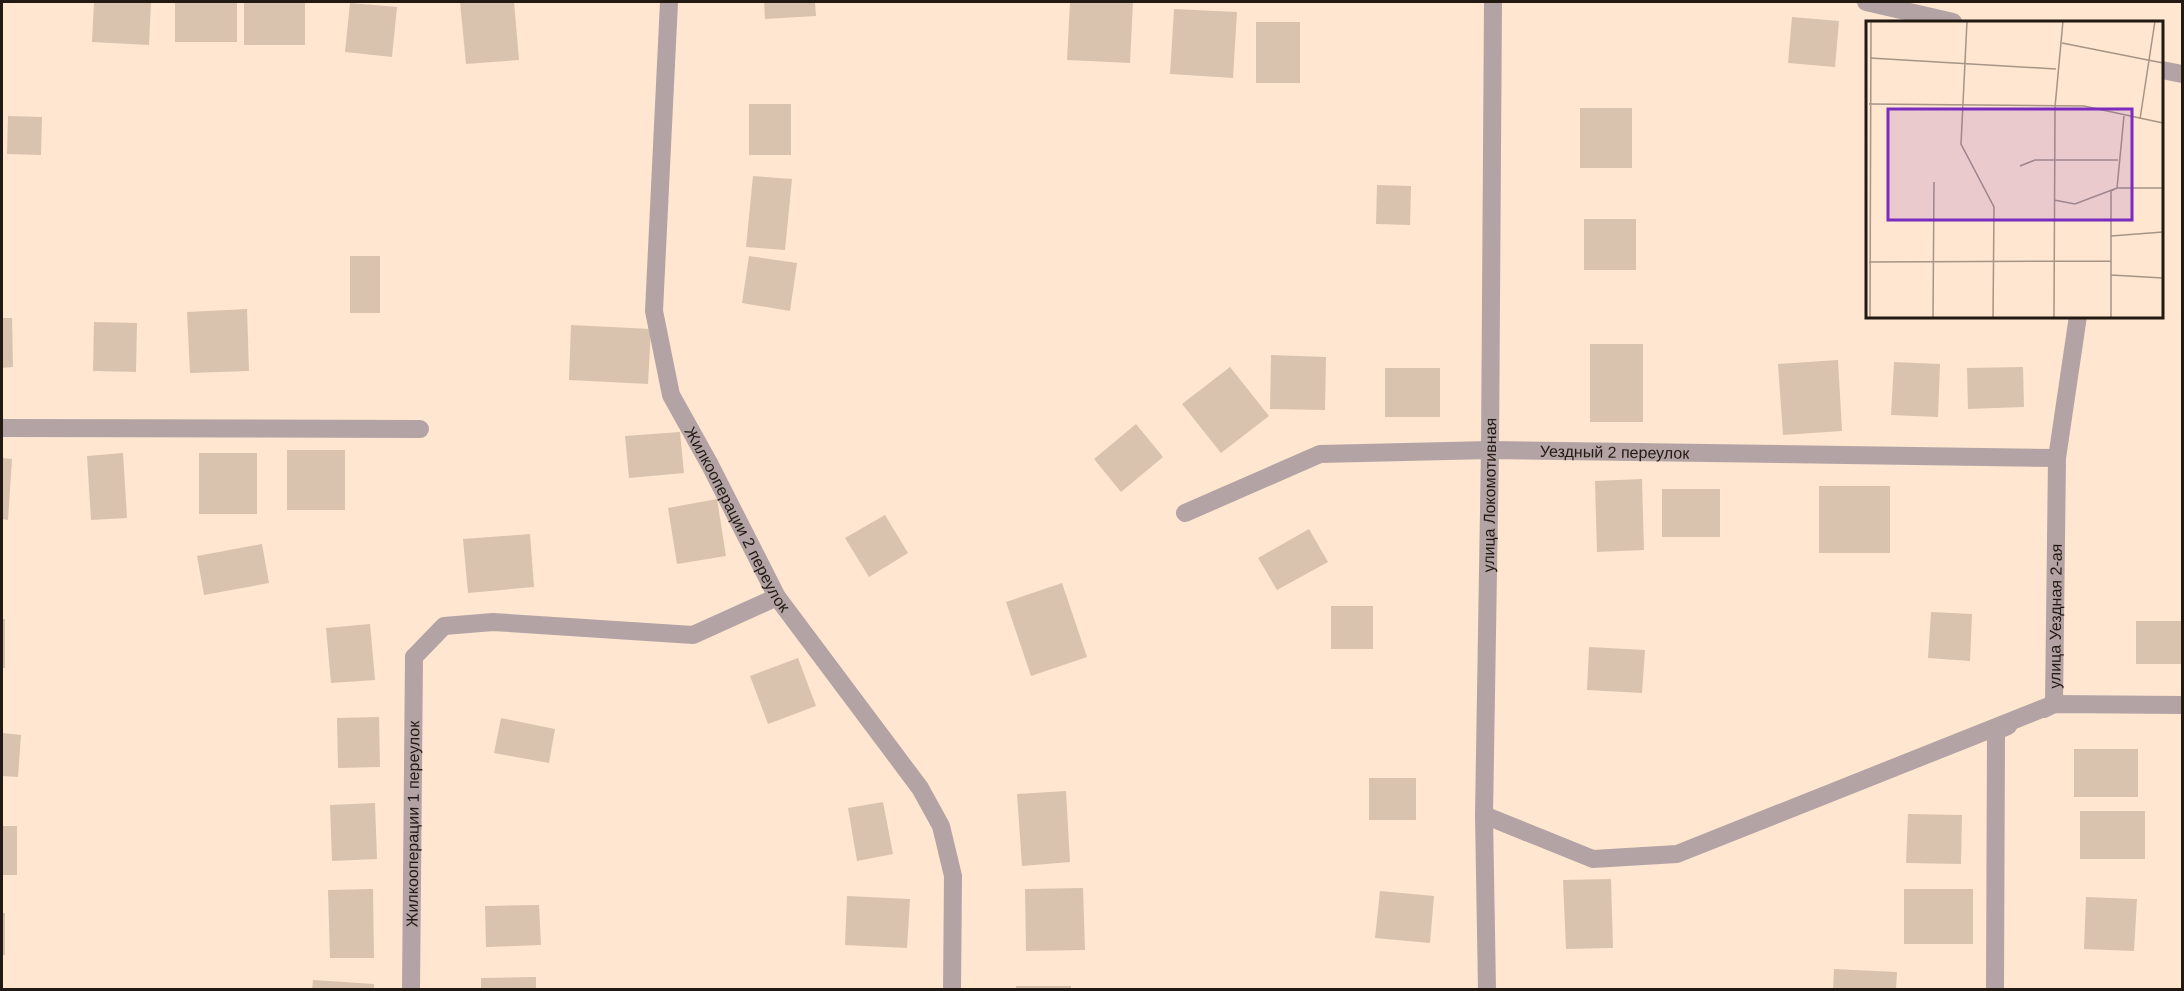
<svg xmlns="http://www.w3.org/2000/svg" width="2184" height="991" viewBox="0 0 2184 991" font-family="Arial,sans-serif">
<rect width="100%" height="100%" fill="#fee6d1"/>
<!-- building -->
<g fill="#dac3ae">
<path d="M 94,2 L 151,2 L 149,45 L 92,42 Z"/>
<rect x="175" y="2" width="62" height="40"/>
<rect x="244" y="2" width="61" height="43"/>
<path d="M 460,2 L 514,2 L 519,60 L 466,64 Z"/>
<path d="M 764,2 L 815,2 L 816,16 L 765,19 Z"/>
<path d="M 1070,2 L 1133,2 L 1130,63 L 1067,60 Z"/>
<path d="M 350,3 L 397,7 L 392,57 L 345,52 Z"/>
<path d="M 1174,9 L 1237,12 L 1233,78 L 1170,74 Z"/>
<path d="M 1792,17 L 1839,21 L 1835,67 L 1788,63 Z"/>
<rect x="1256" y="22" width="44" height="61"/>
<rect x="749" y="104" width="42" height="51"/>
<rect x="1580" y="108" width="52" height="60"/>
<path d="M 8,116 L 42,117 L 41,155 L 7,154 Z"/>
<path d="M 753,176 L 792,179 L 785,250 L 746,247 Z"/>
<path d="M 1377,185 L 1411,186 L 1410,225 L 1376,224 Z"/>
<rect x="1584" y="219" width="52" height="51"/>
<rect x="350" y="256" width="30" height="57"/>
<path d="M 749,256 L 797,263 L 790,311 L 742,303 Z"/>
<path d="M 247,309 L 249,371 L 190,373 L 187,312 Z"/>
<path d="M 2,318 L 12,318 L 13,367 L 2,368 Z"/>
<path d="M 94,322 L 137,323 L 136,372 L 93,371 Z"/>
<path d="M 571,325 L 651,329 L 648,384 L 569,380 Z"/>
<rect x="1590" y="344" width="53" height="78"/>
<path d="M 1271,355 L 1326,357 L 1325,410 L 1270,409 Z"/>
<path d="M 1838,360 L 1842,431 L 1783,435 L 1778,364 Z"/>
<path d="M 1894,362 L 1940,364 L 1938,417 L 1891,415 Z"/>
<path d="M 1230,367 L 1269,416 L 1221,453 L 1182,404 Z"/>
<path d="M 2023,367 L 2024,407 L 1968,409 L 1967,368 Z"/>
<rect x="1385" y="368" width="55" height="49"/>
<path d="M 1136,424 L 1163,457 L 1121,492 L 1094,459 Z"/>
<path d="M 680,432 L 684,473 L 629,478 L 625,436 Z"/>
<rect x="287" y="450" width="58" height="60"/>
<path d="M 123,453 L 127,518 L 91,520 L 87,456 Z"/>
<rect x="199" y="453" width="58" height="61"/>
<path d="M 2,458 L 12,459 L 8,520 L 2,519 Z"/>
<path d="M 1642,479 L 1644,550 L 1597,552 L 1595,481 Z"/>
<rect x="1819" y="486" width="71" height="67"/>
<rect x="1662" y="489" width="58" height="48"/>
<path d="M 717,499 L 726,556 L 677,564 L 668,508 Z"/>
<path d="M 885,515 L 908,553 L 869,577 L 845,538 Z"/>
<path d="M 1309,529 L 1328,562 L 1277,590 L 1258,558 Z"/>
<path d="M 530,534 L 534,587 L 468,593 L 463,539 Z"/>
<path d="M 262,544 L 269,583 L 204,595 L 197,556 Z"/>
<path d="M 1062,583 L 1087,657 L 1031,676 L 1006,602 Z"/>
<rect x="1331" y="606" width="42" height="43"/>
<path d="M 1931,612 L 1972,614 L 1970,661 L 1928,658 Z"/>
<rect x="2" y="619" width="3" height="49"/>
<rect x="2136" y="621" width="46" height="43"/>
<path d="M 370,624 L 375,680 L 331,683 L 326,628 Z"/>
<path d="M 1589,647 L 1645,650 L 1642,693 L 1587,690 Z"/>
<path d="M 798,658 L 816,706 L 768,724 L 750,676 Z"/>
<path d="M 379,717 L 380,767 L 338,768 L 337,718 Z"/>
<path d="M 501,718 L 555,729 L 549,763 L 494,753 Z"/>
<path d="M 2,733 L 21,735 L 18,777 L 2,776 Z"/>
<rect x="2074" y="749" width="64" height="48"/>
<rect x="1369" y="778" width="47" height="42"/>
<path d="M 1066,791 L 1070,862 L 1022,866 L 1017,794 Z"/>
<path d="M 883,802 L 893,854 L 857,861 L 848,808 Z"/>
<path d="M 375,803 L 377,859 L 332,861 L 330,805 Z"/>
<rect x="2080" y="811" width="65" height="48"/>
<path d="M 1908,814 L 1962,815 L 1961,864 L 1906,863 Z"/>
<rect x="2" y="826" width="15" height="49"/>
<path d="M 1611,879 L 1613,948 L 1566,949 L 1563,880 Z"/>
<path d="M 1083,888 L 1085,950 L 1026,951 L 1025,889 Z"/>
<path d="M 373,889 L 374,958 L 330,958 L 328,890 Z"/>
<rect x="1904" y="889" width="69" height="55"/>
<path d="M 1380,891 L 1434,896 L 1430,943 L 1375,938 Z"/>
<path d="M 847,896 L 910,899 L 907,948 L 845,945 Z"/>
<path d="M 2086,897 L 2137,899 L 2134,951 L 2084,949 Z"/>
<path d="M 539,905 L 541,945 L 486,947 L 485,906 Z"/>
<rect x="2" y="913" width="3" height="42"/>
<path d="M 1834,969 L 1897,972 L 1896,990 L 1833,990 Z"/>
<path d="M 536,977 L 536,990 L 481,990 L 481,978 Z"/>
<path d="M 313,980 L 374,984 L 374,990 L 312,990 Z"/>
<rect x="1016" y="986" width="55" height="4"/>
</g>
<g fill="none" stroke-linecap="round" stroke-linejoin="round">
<!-- lane -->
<g stroke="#b3a3a4" stroke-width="18">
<path d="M 2,428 L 420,429"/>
<path d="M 414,657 L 444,626 L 493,622 L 693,635 L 777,597"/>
</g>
<!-- street -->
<g stroke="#b3a3a4" stroke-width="18">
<path id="s1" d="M 669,2 L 654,311 L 671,395 L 710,465 L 777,597 L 920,788 L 941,826 L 953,876 L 952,990"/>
<path d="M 1866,2 L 1953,22"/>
<path d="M 2162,70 L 2182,74"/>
<path id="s2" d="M 1185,513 L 1320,454 L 1490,450 L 2057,458"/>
<path id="s3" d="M 2044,709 L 2054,704 L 2057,458 L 2078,316"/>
<path d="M 1484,815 L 1593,859 L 1677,854 L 2054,704 L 2182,705"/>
<path id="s4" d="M 411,990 L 414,657"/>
<path id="s5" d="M 1487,990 L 1484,815 L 1490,450 L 1493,2"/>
<path d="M 1995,990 L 1996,731 L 2008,726"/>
</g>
</g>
<g text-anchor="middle" stroke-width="5" stroke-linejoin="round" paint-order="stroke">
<!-- street labels -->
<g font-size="16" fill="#221a12" stroke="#fee6d1">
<text dy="6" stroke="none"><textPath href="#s2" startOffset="442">Уездный 2 переулок</textPath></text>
<text dy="6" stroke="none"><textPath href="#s5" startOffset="495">улица Локомотивная</textPath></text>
<text dy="6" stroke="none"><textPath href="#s1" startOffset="536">Жилкооперации 2 переулок</textPath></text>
<text dy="6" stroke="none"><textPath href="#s3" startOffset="99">улица Уездная 2-ая</textPath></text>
<text dy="6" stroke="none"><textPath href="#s4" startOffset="166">Жилкооперации 1 переулок</textPath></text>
</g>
</g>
<!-- overview -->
<g transform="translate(1866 21)">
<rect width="297" height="297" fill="#fee6d1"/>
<path fill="none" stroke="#a69485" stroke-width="1.5" d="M 101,0 L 95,123 L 128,186 L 127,297M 196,22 L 297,42M 4,37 L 190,48M 3,83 L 218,85 L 297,102M 274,98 L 289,0M 154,145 L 169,139 L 252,139M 188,179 L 209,183 L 251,167 L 297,167M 245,215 L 297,211M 3,241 L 245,240M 245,254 L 297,257M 4,297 L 5,0M 67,297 L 68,161M 188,297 L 189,86 L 197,0M 245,297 L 245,170 L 251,167 L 258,95"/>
<path fill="#7b2cbf" fill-opacity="0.15" stroke="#7b2cbf" stroke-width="3" d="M 22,88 L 266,88 L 266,199 L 22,199 Z"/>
<rect width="297" height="297" fill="none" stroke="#221a12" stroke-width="3"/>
</g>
<!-- border -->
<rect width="2184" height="991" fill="none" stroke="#221a12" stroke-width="6"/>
</svg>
